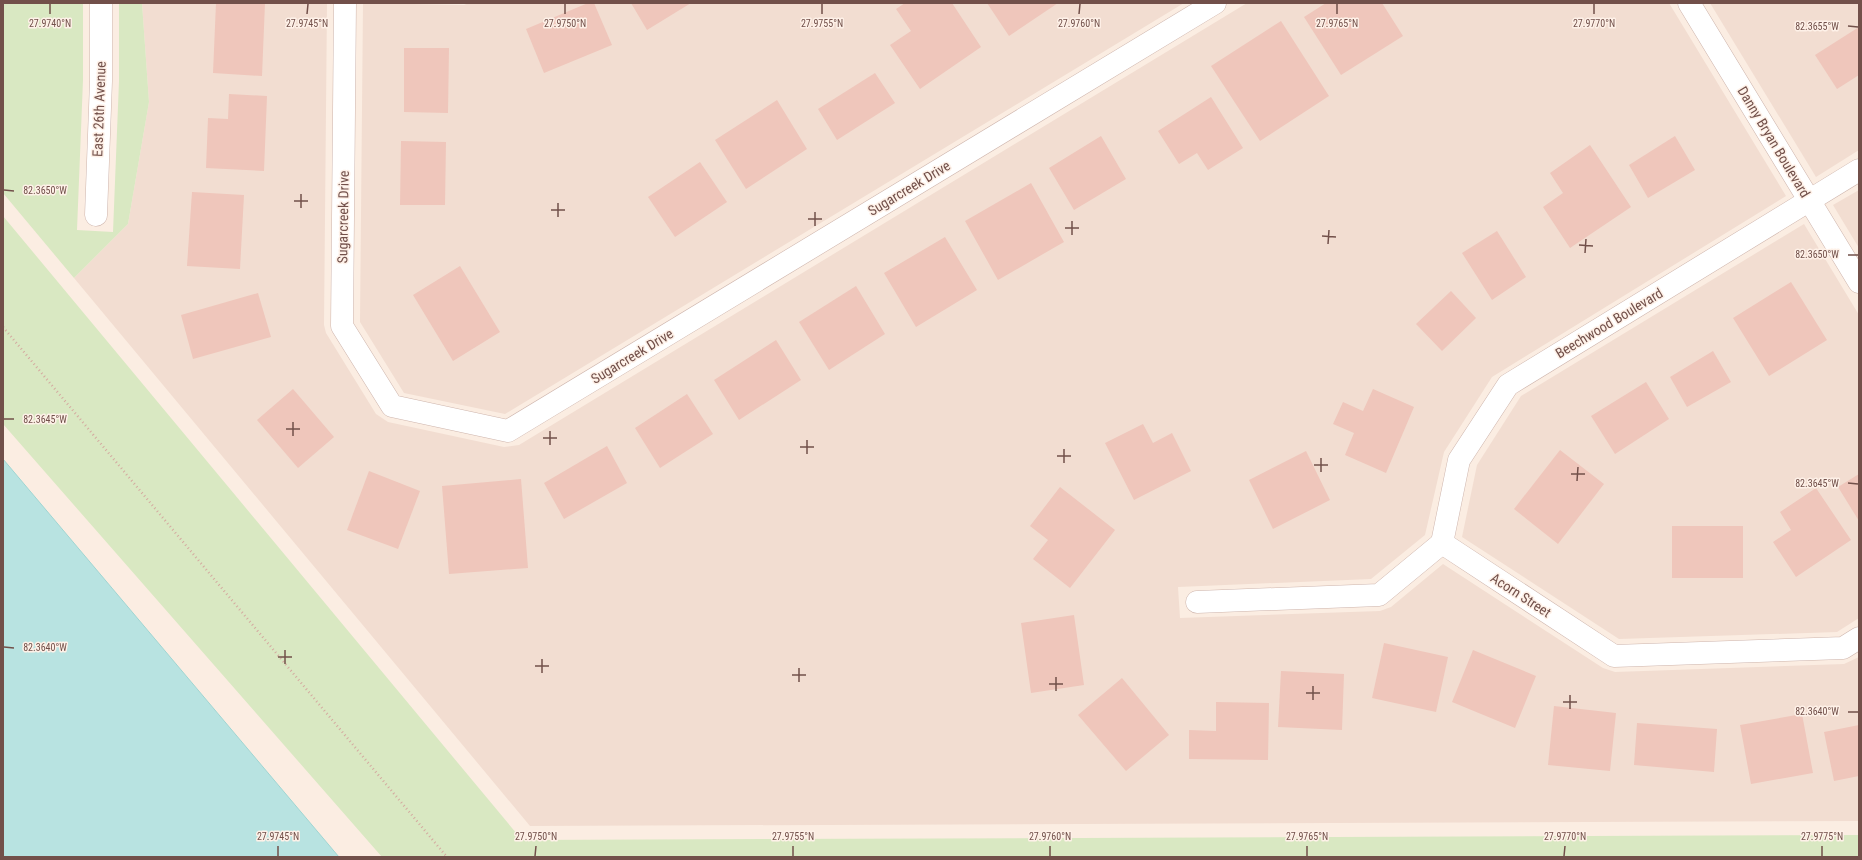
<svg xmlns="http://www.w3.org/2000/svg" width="1862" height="860" viewBox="0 0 1862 860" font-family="'Roboto Condensed',sans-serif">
<rect width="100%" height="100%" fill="#fbede2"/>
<!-- residential -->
<g fill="#f2ddd1">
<path d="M 142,3 L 327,3 L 324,325 L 326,333 L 376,414 L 388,422 L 504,447 L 519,445 L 1247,3 L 1669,3 L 1786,196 L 1492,377 L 1444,452 L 1425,535 L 1371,579 L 1178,587 L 1180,618 L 1380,611 L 1391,607 L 1443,564 L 1603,668 L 1615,672 L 1844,664 L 1859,657 L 1859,821 L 530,826 L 74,278 L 128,224 L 149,102 Z"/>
<path d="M 363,3 L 464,5 L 469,3 L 1184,3 L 505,414 L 404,393 L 360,322 Z"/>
<path d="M 1710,3 L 1859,3 L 1859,150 L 1816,177 Z"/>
<path d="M 1859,190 L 1859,248 L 1833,205 Z"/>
<path d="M 1804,224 L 1859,315 L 1859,618 L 1837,632 L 1619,639 L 1462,537 L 1477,465 L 1521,396 Z"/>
</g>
<!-- green -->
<g fill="#d9e8c2">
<path d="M 3,3 L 83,3 L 83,80 L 77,230 L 113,232 L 119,81 L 119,3 L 142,3 L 149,102 L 128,224 L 74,278 L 3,193 Z"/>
<path d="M 3,216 L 522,840 L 1859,835 L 1859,857 L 382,857 L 3,424 Z"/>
</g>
<!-- water -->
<path fill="#b8e3e1" stroke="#9fd5d2" d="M 3,459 L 339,857 L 3,857 Z"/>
<!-- building -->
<g fill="#efc6bb">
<path d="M 216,3 L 265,3 L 262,76 L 213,73 Z"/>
<path d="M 588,3 L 594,3 L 612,45 L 544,73 L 526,29 Z"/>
<path d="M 631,3 L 691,3 L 647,30 Z"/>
<path d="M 905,3 L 952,3 L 981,47 L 920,89 L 890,45 L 911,31 L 896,9 Z"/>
<path d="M 987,3 L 1058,3 L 1009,36 Z"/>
<path d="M 1326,3 L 1382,3 L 1403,36 L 1341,75 L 1304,17 Z"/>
<path d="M 1281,21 L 1329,96 L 1260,141 L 1211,66 Z"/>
<path d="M 1859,27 L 1859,75 L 1837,89 L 1815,55 Z"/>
<path d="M 404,48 L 449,48 L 448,113 L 404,112 Z"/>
<path d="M 875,73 L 895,103 L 837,140 L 818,109 Z"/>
<path d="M 229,94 L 267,96 L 264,171 L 206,168 L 208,118 L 228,119 Z"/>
<path d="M 1211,97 L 1243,148 L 1208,170 L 1197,153 L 1179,164 L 1158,131 Z"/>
<path d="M 777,100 L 807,149 L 746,189 L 715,140 Z"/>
<path d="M 1101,136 L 1126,179 L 1074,210 L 1049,168 Z"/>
<path d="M 1675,136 L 1695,170 L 1648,198 L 1629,165 Z"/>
<path d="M 401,141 L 446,142 L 445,205 L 400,205 Z"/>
<path d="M 1590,145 L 1631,207 L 1570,248 L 1543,207 L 1563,193 L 1550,173 Z"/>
<path d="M 700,162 L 727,202 L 675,237 L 648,197 Z"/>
<path d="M 1031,183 L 1064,242 L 998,280 L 965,221 Z"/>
<path d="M 192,192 L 244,195 L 240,269 L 187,266 Z"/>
<path d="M 1497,231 L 1526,277 L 1492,300 L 1462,253 Z"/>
<path d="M 945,237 L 977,290 L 916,327 L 884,273 Z"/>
<path d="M 460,266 L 500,332 L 453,361 L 413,295 Z"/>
<path d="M 1791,282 L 1827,340 L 1769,376 L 1733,318 Z"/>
<path d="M 856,286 L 885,334 L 829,370 L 799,322 Z"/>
<path d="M 1451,291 L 1476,318 L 1442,351 L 1416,324 Z"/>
<path d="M 258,293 L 271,337 L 193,359 L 181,315 Z"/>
<path d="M 776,340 L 801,380 L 739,420 L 714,380 Z"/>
<path d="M 1713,351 L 1731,382 L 1687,407 L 1670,377 Z"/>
<path d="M 1646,382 L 1669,419 L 1615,454 L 1591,416 Z"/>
<path d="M 293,389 L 334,437 L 298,468 L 257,420 Z"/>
<path d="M 1373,389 L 1414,407 L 1386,473 L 1345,455 L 1354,433 L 1333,424 L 1343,402 L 1363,411 Z"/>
<path d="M 687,394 L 713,434 L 660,468 L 635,428 Z"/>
<path d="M 1143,424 L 1153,443 L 1172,433 L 1191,471 L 1134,500 L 1105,443 Z"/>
<path d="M 607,446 L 627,483 L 564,519 L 544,483 Z"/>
<path d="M 1560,450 L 1604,484 L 1558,544 L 1514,509 Z"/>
<path d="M 1306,451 L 1330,500 L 1273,529 L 1249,480 Z"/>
<path d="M 369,471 L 420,491 L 398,549 L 347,530 Z"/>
<path d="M 1859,474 L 1859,521 L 1838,487 Z"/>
<path d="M 521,479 L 528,568 L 449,574 L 442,486 Z"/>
<path d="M 1060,487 L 1115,530 L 1070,588 L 1033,559 L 1048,540 L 1030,526 Z"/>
<path d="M 1816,488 L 1851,540 L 1796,577 L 1773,542 L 1791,530 L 1780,512 Z"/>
<rect x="1672" y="526" width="71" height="52"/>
<path d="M 1074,615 L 1084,685 L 1031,693 L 1021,623 Z"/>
<path d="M 1384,643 L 1448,657 L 1436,712 L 1372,698 Z"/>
<path d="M 1473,650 L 1536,676 L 1515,728 L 1452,702 Z"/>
<path d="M 1281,671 L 1344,674 L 1342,730 L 1278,727 Z"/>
<path d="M 1122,678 L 1169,735 L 1126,771 L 1078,715 Z"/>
<path d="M 1216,702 L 1269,703 L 1268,760 L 1189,759 L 1189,730 L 1216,731 Z"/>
<path d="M 1554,706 L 1616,713 L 1610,771 L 1548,765 Z"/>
<path d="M 1802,714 L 1813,773 L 1751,784 L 1740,725 Z"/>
<path d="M 1637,723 L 1717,729 L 1714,772 L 1634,765 Z"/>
<path d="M 1859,725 L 1859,776 L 1834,781 L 1824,732 Z"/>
</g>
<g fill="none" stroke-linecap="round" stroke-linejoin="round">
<defs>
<g id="minor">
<path d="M 345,3 L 342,326 L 392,406 L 508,431 L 1215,3"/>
<path d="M 1689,3 L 1859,282"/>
<path d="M 96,215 L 101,81 L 101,3"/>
<path d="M 1442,543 L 1459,460 L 1508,385 L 1859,170"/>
<path d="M 1442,543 L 1614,656 L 1843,648 L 1859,638"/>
<path d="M 1197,602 L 1379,595 L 1442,543"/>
</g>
</defs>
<!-- minor casing -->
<use href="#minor" stroke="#ceb5ad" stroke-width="23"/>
<!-- path -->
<path stroke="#d4a99f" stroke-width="2.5" stroke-dasharray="1 3" stroke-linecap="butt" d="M 3,327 L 447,857"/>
<!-- minor -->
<use href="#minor" stroke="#fff" stroke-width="22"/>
</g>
<!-- ticks -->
<path fill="none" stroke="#72504a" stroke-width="1.5" d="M 50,14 L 50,4M 307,14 L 308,4M 565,14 L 565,4M 822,14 L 822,4M 1079,14 L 1080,4M 1337,14 L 1337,4M 1594,14 L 1594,4M 1848,26 L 1858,27M 4,190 L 14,191M 294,201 L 308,201M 301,208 L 301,194M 551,210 L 565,210M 558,217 L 558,203M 808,219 L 822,219M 815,226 L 815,212M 1065,228 L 1079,228M 1072,235 L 1072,221M 1322,236 L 1336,237M 1328,244 L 1329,230M 1579,245 L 1593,246M 1585,253 L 1586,239M 1848,255 L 1858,255M 4,419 L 14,419M 286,429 L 300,429M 293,436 L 293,422M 543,438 L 557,438M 550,445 L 550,431M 800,447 L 814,447M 807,454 L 807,440M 1057,456 L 1071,456M 1064,463 L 1064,449M 1314,465 L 1328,465M 1321,472 L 1321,458M 1571,474 L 1585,474M 1577,481 L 1578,467M 1848,483 L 1858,484M 4,647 L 14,648M 278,657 L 292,657M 285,664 L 285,650M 535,666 L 549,666M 542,673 L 542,659M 792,675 L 806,675M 799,682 L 799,668M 1049,684 L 1063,684M 1056,691 L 1056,677M 1306,693 L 1320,693M 1313,700 L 1313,686M 1563,702 L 1577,702M 1570,709 L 1570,695M 1848,712 L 1858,712M 278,856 L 278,846M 535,856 L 536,846M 793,856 L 793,846M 1050,856 L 1050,846M 1307,856 L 1307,846M 1564,856 L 1565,846M 1822,856 L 1822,846"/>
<g text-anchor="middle" stroke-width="3" stroke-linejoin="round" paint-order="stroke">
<!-- street labels -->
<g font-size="14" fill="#72504a" stroke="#fef1e8">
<text transform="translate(99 109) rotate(-88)" y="5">East 26th Avenue</text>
<text transform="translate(1774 142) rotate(59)" y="5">Danny Bryan Boulevard</text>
<text transform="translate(909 188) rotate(-31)" y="5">Sugarcreek Drive</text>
<text transform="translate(343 217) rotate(-89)" y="5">Sugarcreek Drive</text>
<text transform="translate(1609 323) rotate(-31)" y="5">Beechwood Boulevard</text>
<text transform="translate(632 356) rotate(-31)" y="5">Sugarcreek Drive</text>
<text transform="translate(1521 595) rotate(33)" y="5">Acorn Street</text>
</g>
</g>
<g font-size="10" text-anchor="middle" fill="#72504a" stroke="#fef1e8" stroke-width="3" stroke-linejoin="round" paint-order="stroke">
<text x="50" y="27">27.9740°N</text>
<text x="307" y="27">27.9745°N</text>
<text x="565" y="27">27.9750°N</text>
<text x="822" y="27">27.9755°N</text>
<text x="1079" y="27">27.9760°N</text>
<text x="1337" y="27">27.9765°N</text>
<text x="1594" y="27">27.9770°N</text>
<text x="1817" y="30">82.3655°W</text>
<text x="45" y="194">82.3650°W</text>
<text x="1817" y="258">82.3650°W</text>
<text x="45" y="423">82.3645°W</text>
<text x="1817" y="487">82.3645°W</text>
<text x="45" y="651">82.3640°W</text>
<text x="1817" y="715">82.3640°W</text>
<text x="278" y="840">27.9745°N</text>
<text x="536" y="840">27.9750°N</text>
<text x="793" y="840">27.9755°N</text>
<text x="1050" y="840">27.9760°N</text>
<text x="1307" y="840">27.9765°N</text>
<text x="1565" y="840">27.9770°N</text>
<text x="1822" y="840">27.9775°N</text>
</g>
<!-- border -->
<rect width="1862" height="860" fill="none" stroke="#72504a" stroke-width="8"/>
</svg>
